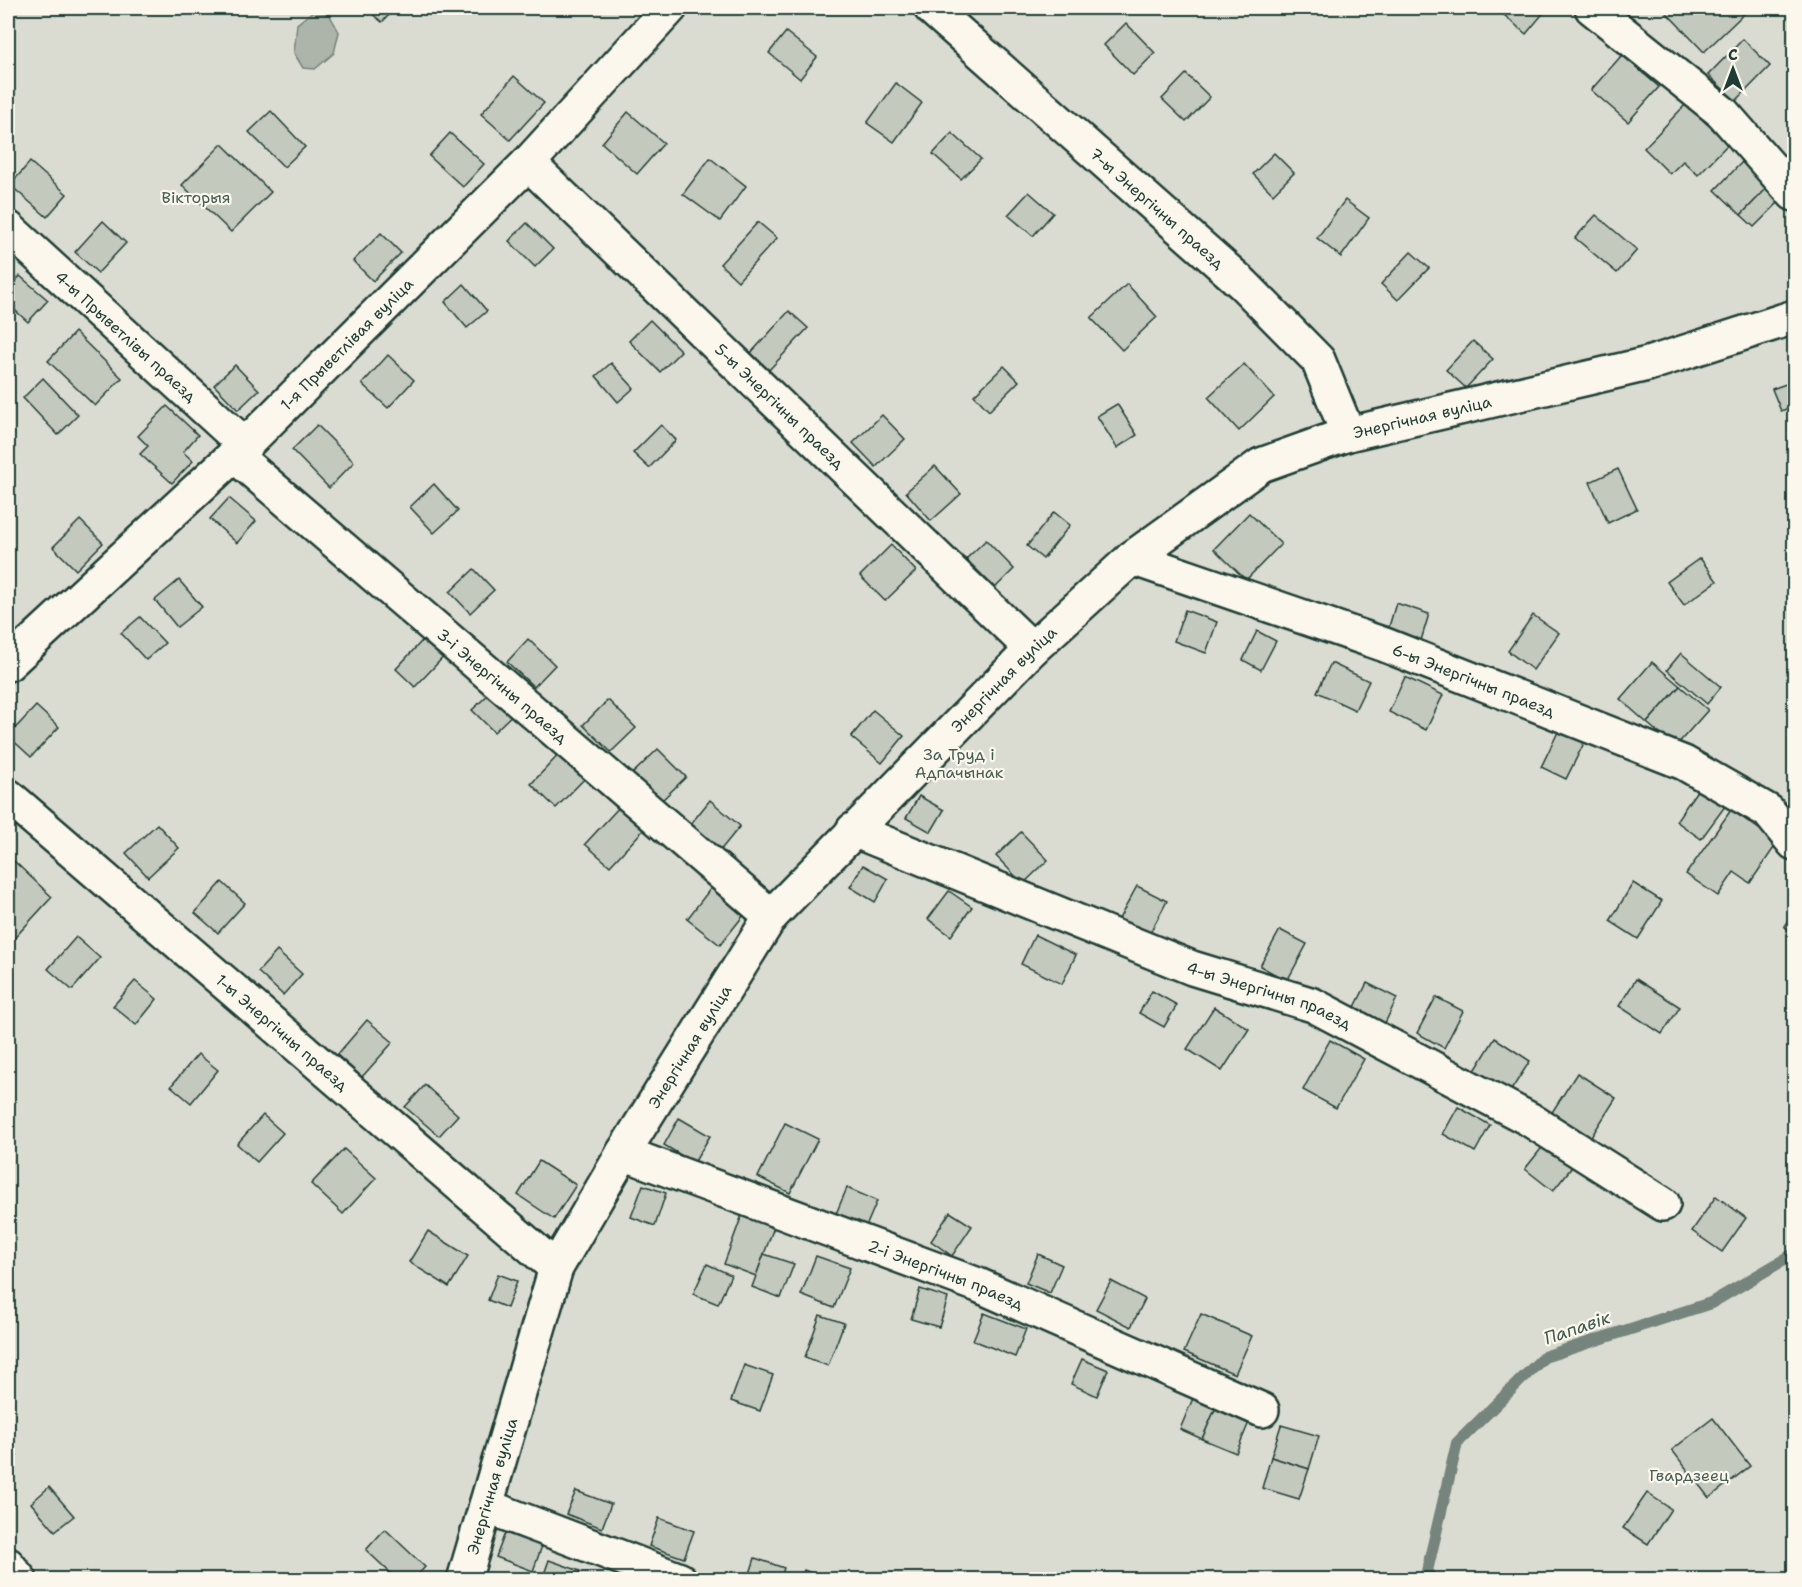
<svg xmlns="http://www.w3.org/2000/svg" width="1802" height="1587" viewBox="0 0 1802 1587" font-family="'Shantell Sans',sans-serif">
<rect width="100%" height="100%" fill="#fbf7ec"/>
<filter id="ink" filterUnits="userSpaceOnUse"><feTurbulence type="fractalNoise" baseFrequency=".0167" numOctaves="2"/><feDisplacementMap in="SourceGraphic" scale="12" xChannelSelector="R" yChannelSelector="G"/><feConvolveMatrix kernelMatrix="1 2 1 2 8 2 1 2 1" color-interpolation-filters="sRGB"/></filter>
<g filter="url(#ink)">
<!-- green -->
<rect fill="#dbdcd1" stroke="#7d8c82" stroke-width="1.5" x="8" y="8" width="1786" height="1571"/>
<!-- water -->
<path fill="#adb4aa" stroke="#74847b" stroke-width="1.5" d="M 313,11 L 329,14 L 339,32 L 334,53 L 315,69 L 303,68 L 294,53 L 297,24 Z"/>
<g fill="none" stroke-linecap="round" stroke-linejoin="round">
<!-- stream -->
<path stroke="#74847b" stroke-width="12" d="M 1431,1580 L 1427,1571 L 1457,1443 L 1544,1357 L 1711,1303 L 1794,1254"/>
</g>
<!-- building -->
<g fill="#c4c9be" stroke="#1f3d34" stroke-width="1.5">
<path d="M 365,8 L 396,8 L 382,22 Z"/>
<path d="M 1496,8 L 1543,8 L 1546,10 L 1526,34 Z"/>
<path d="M 1662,8 L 1750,8 L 1704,52 Z"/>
<path d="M 1126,23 L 1155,53 L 1133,75 L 1104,45 Z"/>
<path d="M 786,32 L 817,57 L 800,79 L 769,53 Z"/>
<path d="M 1743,39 L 1770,66 L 1736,101 L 1708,75 Z"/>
<path d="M 1622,55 L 1659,87 L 1628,122 L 1591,90 Z"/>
<path d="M 1186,74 L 1210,97 L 1186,122 L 1162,99 Z"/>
<path d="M 514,76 L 544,103 L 510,140 L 481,114 Z"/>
<path d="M 896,83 L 922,103 L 894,142 L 867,123 Z"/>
<path d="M 1686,104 L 1728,144 L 1698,175 L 1683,161 L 1670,174 L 1644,148 Z"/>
<path d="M 271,111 L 305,147 L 284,167 L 249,132 Z"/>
<path d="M 628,112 L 664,143 L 637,174 L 602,143 Z"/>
<path d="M 450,133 L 484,164 L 463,187 L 429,156 Z"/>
<path d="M 952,133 L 981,159 L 961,179 L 933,154 Z"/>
<path d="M 222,144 L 271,192 L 231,232 L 182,185 Z"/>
<path d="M 1274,153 L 1294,173 L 1273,194 L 1253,174 Z"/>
<path d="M 710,158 L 746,186 L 720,221 L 683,194 Z"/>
<path d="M 30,162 L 67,194 L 47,217 L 10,185 Z"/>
<path d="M 1742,162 L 1768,187 L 1741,215 L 1715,190 Z"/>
<path d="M 1768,187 L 1781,200 L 1754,227 L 1741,215 Z"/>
<path d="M 1029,192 L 1053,213 L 1033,236 L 1008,215 Z"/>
<path d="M 1345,200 L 1369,218 L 1341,257 L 1317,238 Z"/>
<path d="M 1596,215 L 1637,250 L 1617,273 L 1575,238 Z"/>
<path d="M 103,221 L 126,243 L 98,273 L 75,252 Z"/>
<path d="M 758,222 L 777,238 L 738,281 L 720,264 Z"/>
<path d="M 527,223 L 553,249 L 535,267 L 509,241 Z"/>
<path d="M 381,233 L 401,253 L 373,281 L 353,261 Z"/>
<path d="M 1411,252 L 1429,268 L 1398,300 L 1381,284 Z"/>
<path d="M 20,276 L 48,300 L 28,322 L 8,304 L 8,290 Z"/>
<path d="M 464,284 L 487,311 L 467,328 L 445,302 Z"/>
<path d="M 1127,284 L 1157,317 L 1122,350 L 1091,318 Z"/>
<path d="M 789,311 L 808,328 L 769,370 L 751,353 Z"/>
<path d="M 650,320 L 681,351 L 660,372 L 629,341 Z"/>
<path d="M 75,332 L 122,378 L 95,406 L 48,361 Z"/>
<path d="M 1473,341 L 1493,359 L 1466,388 L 1446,370 Z"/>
<path d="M 388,355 L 414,380 L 388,408 L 362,384 Z"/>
<path d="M 611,363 L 634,388 L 618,402 L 596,376 Z"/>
<path d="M 1244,364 L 1274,397 L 1239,431 L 1208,397 Z"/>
<path d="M 235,365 L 259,390 L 238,410 L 214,385 Z"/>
<path d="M 1004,366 L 1019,381 L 989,411 L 974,395 Z"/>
<path d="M 43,378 L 78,415 L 58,435 L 23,398 Z"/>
<path d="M 1794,381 L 1794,406 L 1781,411 L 1772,389 Z"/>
<path d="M 1117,404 L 1137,435 L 1117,448 L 1097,416 Z"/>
<path d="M 167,406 L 198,435 L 183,452 L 193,461 L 172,483 L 140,454 L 148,446 L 138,436 Z"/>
<path d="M 882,415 L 905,439 L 876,467 L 853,443 Z"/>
<path d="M 317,425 L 354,462 L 329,488 L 292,450 Z"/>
<path d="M 661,425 L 676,440 L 649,468 L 633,453 Z"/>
<path d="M 935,466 L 961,494 L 931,521 L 906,492 Z"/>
<path d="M 1618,469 L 1637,509 L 1608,523 L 1590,482 Z"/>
<path d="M 434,484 L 458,511 L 434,533 L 410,507 Z"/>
<path d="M 229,498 L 256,521 L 237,543 L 210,519 Z"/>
<path d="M 1054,512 L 1070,525 L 1043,559 L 1027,546 Z"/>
<path d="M 1249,513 L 1281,544 L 1246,580 L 1214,549 Z"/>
<path d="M 80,520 L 103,543 L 76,570 L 53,547 Z"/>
<path d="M 986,540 L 1014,569 L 995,588 L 966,559 Z"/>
<path d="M 891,545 L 916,571 L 885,601 L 860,576 Z"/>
<path d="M 1700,558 L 1717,581 L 1684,605 L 1667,582 Z"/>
<path d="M 474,569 L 494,590 L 470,613 L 450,592 Z"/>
<path d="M 179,580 L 202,607 L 177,627 L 155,600 Z"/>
<path d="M 1396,603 L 1429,614 L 1419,647 L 1386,637 Z"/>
<path d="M 1185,610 L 1217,622 L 1206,653 L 1174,641 Z"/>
<path d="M 1533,615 L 1559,633 L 1533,670 L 1508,651 Z"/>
<path d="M 140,617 L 165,643 L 146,660 L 121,633 Z"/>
<path d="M 431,631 L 451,649 L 415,687 L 396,669 Z"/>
<path d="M 1257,631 L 1276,641 L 1261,670 L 1243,660 Z"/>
<path d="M 528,639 L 555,665 L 534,687 L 507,662 Z"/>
<path d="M 1681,653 L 1721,687 L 1707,704 L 1667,670 Z"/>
<path d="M 1652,662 L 1680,686 L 1647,723 L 1620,699 Z"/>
<path d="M 1331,663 L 1369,681 L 1355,710 L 1317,692 Z"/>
<path d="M 1405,677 L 1443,695 L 1426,730 L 1389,712 Z"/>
<path d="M 1680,686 L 1708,710 L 1675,747 L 1647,723 Z"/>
<path d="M 495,688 L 517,710 L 494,732 L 472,710 Z"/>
<path d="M 608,700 L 636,728 L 611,752 L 583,725 Z"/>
<path d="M 36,706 L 59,727 L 31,757 L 8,736 Z"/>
<path d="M 873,710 L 904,736 L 882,763 L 851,737 Z"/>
<path d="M 1559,730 L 1584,743 L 1566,779 L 1541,767 Z"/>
<path d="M 565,748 L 591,772 L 556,808 L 531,784 Z"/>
<path d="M 658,749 L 686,777 L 659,803 L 631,775 Z"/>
<path d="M 1700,786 L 1726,805 L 1701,839 L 1676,821 Z"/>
<path d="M 919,796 L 944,810 L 931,832 L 906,818 Z"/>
<path d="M 710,800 L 740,826 L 719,852 L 689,826 Z"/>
<path d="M 622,804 L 647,826 L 610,866 L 585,844 Z"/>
<path d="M 1731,810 L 1778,842 L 1750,883 L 1734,872 L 1718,896 L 1686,874 Z"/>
<path d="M 157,824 L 179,848 L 148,877 L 126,853 Z"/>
<path d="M 1021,832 L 1048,860 L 1023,884 L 996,856 Z"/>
<path d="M 14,861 L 52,897 L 8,945 L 8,868 Z"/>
<path d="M 863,865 L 888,879 L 875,902 L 850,887 Z"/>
<path d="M 222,882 L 245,903 L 218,933 L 195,913 Z"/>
<path d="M 1633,883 L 1662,901 L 1638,939 L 1610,921 Z"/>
<path d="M 714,884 L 747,911 L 720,945 L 687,919 Z"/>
<path d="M 1137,886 L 1167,901 L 1149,935 L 1119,919 Z"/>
<path d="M 949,891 L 972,907 L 951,936 L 928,919 Z"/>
<path d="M 1794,911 L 1794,934 L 1784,926 Z"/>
<path d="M 1280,930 L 1307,944 L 1287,981 L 1260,966 Z"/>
<path d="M 1035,935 L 1076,955 L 1062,984 L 1021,964 Z"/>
<path d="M 76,937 L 100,958 L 72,990 L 48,969 Z"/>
<path d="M 277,951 L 302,974 L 283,995 L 258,972 Z"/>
<path d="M 1636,979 L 1680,1007 L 1662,1034 L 1619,1006 Z"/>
<path d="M 135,981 L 157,999 L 136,1025 L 113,1006 Z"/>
<path d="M 1367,983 L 1397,998 L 1385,1023 L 1355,1007 Z"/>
<path d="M 1152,991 L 1177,1005 L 1164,1027 L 1139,1013 Z"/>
<path d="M 1436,997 L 1463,1011 L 1444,1048 L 1417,1033 Z"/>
<path d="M 1214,1007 L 1249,1029 L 1222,1071 L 1187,1049 Z"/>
<path d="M 367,1020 L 393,1042 L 362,1077 L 337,1055 Z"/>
<path d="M 1495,1038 L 1530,1061 L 1506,1098 L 1471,1077 Z"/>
<path d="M 1330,1040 L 1364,1059 L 1336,1108 L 1303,1090 Z"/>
<path d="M 198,1054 L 218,1070 L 191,1103 L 171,1086 Z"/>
<path d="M 1577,1073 L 1616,1098 L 1588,1142 L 1549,1117 Z"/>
<path d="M 425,1085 L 458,1115 L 439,1136 L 405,1107 Z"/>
<path d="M 1458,1107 L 1490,1125 L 1475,1152 L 1443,1134 Z"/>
<path d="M 263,1115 L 283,1133 L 257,1162 L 237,1144 Z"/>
<path d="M 679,1118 L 710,1136 L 694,1163 L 664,1145 Z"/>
<path d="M 785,1123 L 818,1139 L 790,1193 L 758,1177 Z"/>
<path d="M 1544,1145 L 1572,1167 L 1553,1191 L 1525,1169 Z"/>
<path d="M 344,1149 L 376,1178 L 343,1214 L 311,1184 Z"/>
<path d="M 539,1161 L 576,1185 L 554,1219 L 518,1195 Z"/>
<path d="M 643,1185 L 666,1193 L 655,1226 L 631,1217 Z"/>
<path d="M 847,1188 L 877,1201 L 865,1229 L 835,1216 Z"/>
<path d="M 1716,1196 L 1746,1218 L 1722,1252 L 1692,1231 Z"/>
<path d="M 950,1212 L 972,1226 L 952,1256 L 931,1241 Z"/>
<path d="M 742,1215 L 774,1227 L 756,1276 L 724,1264 Z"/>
<path d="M 428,1231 L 468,1256 L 449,1287 L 409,1262 Z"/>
<path d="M 764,1254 L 794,1264 L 781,1298 L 752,1287 Z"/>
<path d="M 1038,1254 L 1062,1265 L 1050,1293 L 1026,1283 Z"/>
<path d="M 816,1256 L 850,1268 L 834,1308 L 801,1295 Z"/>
<path d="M 707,1264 L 731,1275 L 718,1304 L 693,1294 Z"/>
<path d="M 498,1274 L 517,1281 L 507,1308 L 488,1300 Z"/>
<path d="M 1111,1281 L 1145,1299 L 1131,1327 L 1096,1309 Z"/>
<path d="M 920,1289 L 948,1298 L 939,1327 L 911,1319 Z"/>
<path d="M 984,1313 L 1026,1329 L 1015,1357 L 973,1340 Z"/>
<path d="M 1201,1314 L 1252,1336 L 1235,1374 L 1184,1352 Z"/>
<path d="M 820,1315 L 844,1323 L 828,1366 L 805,1357 Z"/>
<path d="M 1082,1359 L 1108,1370 L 1097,1396 L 1071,1384 Z"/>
<path d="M 744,1365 L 773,1375 L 760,1411 L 731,1401 Z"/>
<path d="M 1194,1396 L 1217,1405 L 1202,1439 L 1180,1429 Z"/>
<path d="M 1217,1405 L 1250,1420 L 1236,1453 L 1202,1439 Z"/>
<path d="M 1713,1418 L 1750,1466 L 1709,1498 L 1672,1450 Z"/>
<path d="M 1281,1425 L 1319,1436 L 1309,1469 L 1271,1457 Z"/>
<path d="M 8,1444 L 17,1455 L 8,1463 Z"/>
<path d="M 1271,1457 L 1309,1469 L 1299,1499 L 1262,1488 Z"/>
<path d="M 49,1487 L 74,1516 L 55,1531 L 31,1503 Z"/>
<path d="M 576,1491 L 611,1504 L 602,1528 L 566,1514 Z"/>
<path d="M 1647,1493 L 1671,1509 L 1648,1544 L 1623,1528 Z"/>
<path d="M 659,1518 L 694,1531 L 684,1558 L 649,1546 Z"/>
<path d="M 385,1529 L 425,1567 L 413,1580 L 398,1580 L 366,1550 Z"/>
<path d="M 505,1533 L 542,1546 L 533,1571 L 496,1557 Z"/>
<path d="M 755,1558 L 784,1568 L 780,1580 L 748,1580 Z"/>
<path d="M 549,1560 L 580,1571 L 577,1580 L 542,1580 Z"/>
<path d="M 804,1570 L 828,1580 L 800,1580 Z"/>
</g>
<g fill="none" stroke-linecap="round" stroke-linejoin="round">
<defs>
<g id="minor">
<path id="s1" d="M 931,8 L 1243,284 L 1318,360 L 1348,434"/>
<path d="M 1592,8 L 1723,113 L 1794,194"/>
<path id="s2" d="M 528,163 L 1032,649"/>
<path id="s3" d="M 8,228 L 245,445"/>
<path id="s4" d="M 234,455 L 771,916"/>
<path id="s5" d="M 1132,558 L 1385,645 L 1684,763 L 1768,811 L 1794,843"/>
<path id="s6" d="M 8,664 L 245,445 L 528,163 L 670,8"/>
<path id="s7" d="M 8,796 L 556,1268"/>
<path id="s8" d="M 853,830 L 1192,968 L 1313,1005 L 1529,1119 L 1663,1204"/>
<path id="s9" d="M 623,1153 L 978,1285 L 1262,1410"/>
<path d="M 486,1506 L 680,1580"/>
<path d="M 8,1565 L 20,1580"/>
<path id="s10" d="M 464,1580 L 556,1268 L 623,1153 L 771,916 L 1032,649 L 1132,558 L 1261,465 L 1348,434 L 1648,364 L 1794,317"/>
</g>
</defs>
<!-- minor casing -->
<use href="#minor" stroke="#1f3d34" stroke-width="38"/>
<!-- minor -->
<use href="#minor" stroke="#fbf7ec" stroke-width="33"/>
</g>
</g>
<g text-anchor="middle" stroke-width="4.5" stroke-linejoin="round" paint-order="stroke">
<!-- park labels -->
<g font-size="16" fill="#455d53" stroke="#fbf7ec">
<text x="196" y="203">Вікторыя</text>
<text x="959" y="760">За Труд і<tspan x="959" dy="18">Адпачынак</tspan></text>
<text x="1689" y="1481">Гвардзеец</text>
</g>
<!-- street labels -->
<g font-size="16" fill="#1f3d34" stroke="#fbf7ec">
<text dy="6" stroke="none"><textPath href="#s1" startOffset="302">7-ы Энергічны праезд</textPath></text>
<text dy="6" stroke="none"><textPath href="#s3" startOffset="160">4-ы Прыветлівы праезд</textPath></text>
<text dy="6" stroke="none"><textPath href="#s6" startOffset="466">1-я Прыветлівая вуліца</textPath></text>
<text dy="6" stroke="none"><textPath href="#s2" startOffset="350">5-ы Энергічны праезд</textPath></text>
<text dy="6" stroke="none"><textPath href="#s10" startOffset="1574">Энергічная вуліца</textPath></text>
<text dy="6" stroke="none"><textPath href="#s10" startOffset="1070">Энергічная вуліца</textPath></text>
<text dy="6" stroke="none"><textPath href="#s5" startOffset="363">6-ы Энергічны праезд</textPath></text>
<text dy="6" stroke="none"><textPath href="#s4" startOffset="354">3-і Энергічны праезд</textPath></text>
<text dy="6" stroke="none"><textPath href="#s8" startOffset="448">4-ы Энергічны праезд</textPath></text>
<text dy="6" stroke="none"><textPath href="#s7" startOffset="362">1-ы Энергічны праезд</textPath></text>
<text dy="6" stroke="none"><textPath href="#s10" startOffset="584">Энергічная вуліца</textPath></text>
<text dy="6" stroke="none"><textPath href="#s9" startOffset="345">2-і Энергічны праезд</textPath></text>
<text dy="6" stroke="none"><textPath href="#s10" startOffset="98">Энергічная вуліца</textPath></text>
</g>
<!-- water labels -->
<g font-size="18" font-style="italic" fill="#425b52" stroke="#fbf7ec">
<text transform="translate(1577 1328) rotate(-19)" y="6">Папавік</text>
</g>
</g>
<!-- margin -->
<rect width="1802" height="1587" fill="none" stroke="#fbf7ec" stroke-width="30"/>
<rect x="15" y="15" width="1772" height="1557" fill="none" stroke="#1f3d34" stroke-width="2" filter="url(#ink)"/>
<!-- north arrow -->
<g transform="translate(1733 69)" stroke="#fbf7ec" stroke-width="4.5" paint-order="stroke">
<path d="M0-4.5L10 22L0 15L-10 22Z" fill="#1f3d34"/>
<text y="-9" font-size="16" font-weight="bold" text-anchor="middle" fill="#1f3d34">С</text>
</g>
</svg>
